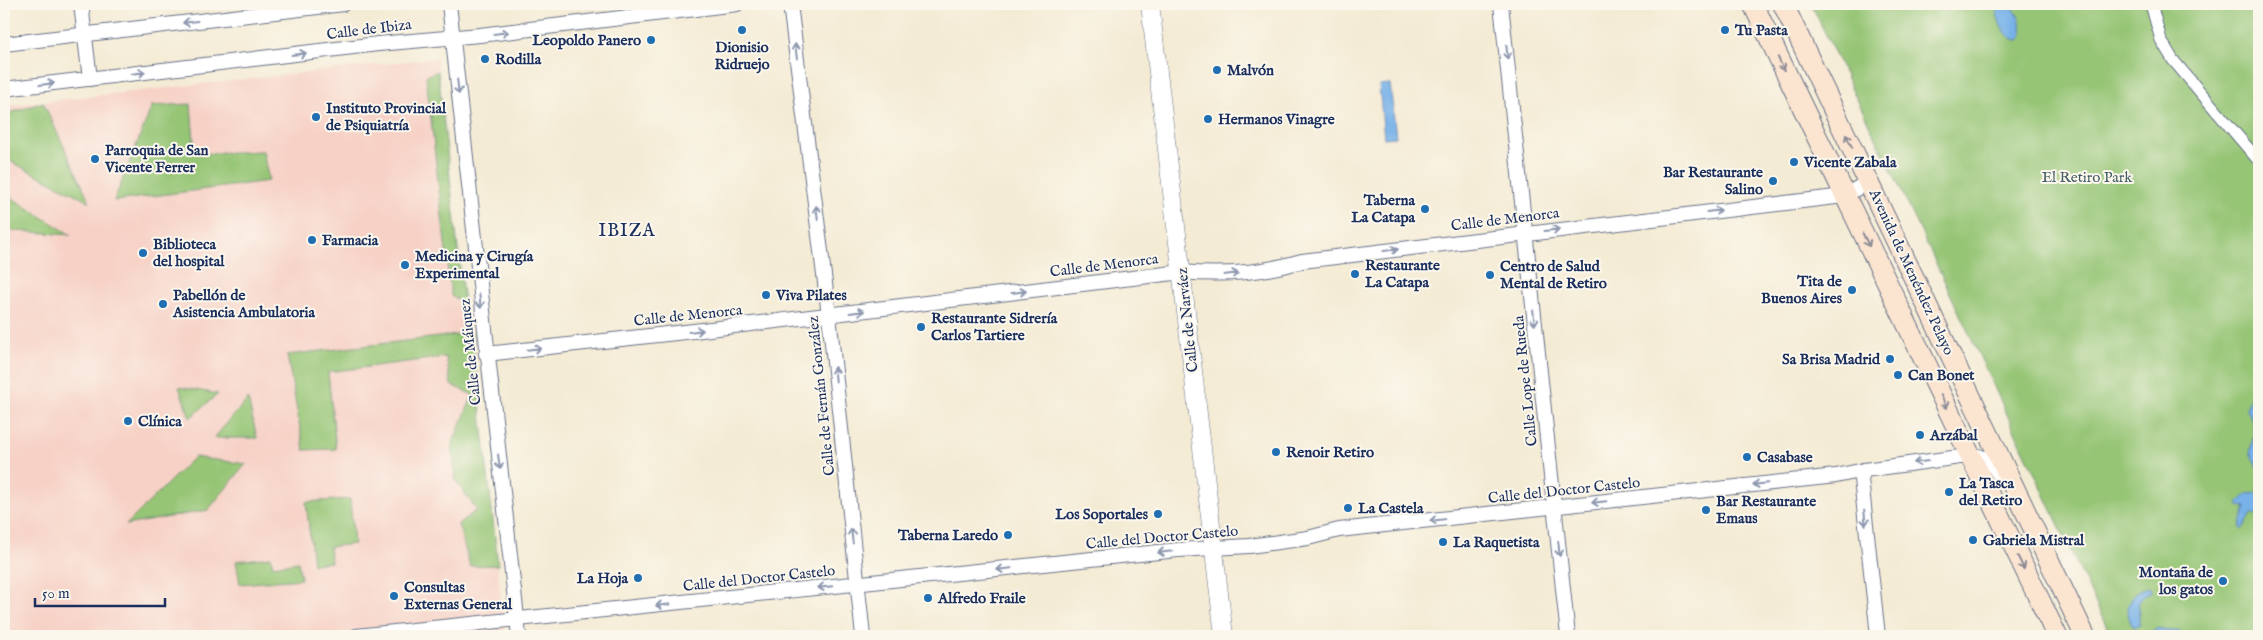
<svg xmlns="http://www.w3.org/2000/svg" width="2263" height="640" viewBox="0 0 2263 640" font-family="'IM FELL English',serif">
<rect width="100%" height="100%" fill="#fbf7ec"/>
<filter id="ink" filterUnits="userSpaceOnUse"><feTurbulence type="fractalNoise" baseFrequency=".02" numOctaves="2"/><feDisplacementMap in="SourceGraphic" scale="10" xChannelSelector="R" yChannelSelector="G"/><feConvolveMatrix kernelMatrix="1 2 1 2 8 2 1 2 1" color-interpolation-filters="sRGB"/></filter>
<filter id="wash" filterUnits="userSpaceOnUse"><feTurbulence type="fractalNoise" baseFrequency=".0096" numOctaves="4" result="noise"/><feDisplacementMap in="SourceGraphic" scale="20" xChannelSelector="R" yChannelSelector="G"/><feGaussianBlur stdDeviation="1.12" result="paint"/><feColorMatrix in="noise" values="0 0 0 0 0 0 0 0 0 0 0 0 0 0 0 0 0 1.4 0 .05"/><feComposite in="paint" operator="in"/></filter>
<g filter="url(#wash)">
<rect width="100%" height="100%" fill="#f4ebd4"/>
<!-- built -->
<path fill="#f7d1c6" d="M 437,58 L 464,303 L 472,333 L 505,636 L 4,636 L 4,106 Z"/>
<!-- green -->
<g fill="#95c574" stroke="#587a69">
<path d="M 1811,4 L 2259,4 L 2259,636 L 2111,636 L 1925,240 Z"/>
<path d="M 438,71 L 464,303 L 451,296 L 426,76 Z"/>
<path d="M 43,102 L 90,202 L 4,158 L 4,115 Z"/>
<path d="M 191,104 L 195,154 L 263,151 L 269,181 L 114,201 L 152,106 Z"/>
<path d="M 4,193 L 71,235 L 4,230 Z"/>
<path d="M 472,333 L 498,565 L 470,566 L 458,524 L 477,510 L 456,481 L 452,445 L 473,395 L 451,385 L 446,357 L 328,372 L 336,449 L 304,450 L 287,355 Z"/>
<path d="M 179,387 L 218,394 L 190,418 Z"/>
<path d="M 248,399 L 257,438 L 214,438 Z"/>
<path d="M 194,457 L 246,464 L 208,510 L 126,525 Z"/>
<path d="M 350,499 L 354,544 L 329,547 L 331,562 L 313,564 L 306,502 Z"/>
<path d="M 271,557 L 273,566 L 298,562 L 301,579 L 240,584 L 236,561 Z"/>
</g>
<!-- water -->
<g fill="#79b2e9" stroke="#4a70a4">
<path d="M 1997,4 L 2010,4 C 2018,13 2023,24 2021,37 L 2018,40 C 2004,39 1995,16 1997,4 Z"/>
<path d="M 1390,84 L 1396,137 L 1384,138 L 1379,85 Z"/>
<path d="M 2259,392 L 2259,470 L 2250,453 L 2254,433 L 2253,423 L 2247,408 L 2250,396 Z"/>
<path d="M 2259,493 L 2259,514 L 2256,516 L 2252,514 L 2242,530 L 2240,528 L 2246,507 L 2239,506 L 2238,503 L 2247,494 Z"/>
<path d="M 2150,587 L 2151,592 C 2133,597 2140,611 2139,625 L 2134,628 C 2122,611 2129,590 2150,587 Z"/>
<path d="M 2159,628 C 2169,633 2176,630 2181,632 L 2178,636 L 2151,636 L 2148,633 Z"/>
</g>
</g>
<g filter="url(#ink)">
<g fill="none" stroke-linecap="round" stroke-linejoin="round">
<defs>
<path id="pedestrian" d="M 2151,4 L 2161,40 L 2173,60 L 2259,161"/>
<g id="minor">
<path d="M 81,4 L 90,79"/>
<path d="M 449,4 L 519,636"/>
<path d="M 790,4 L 829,315 L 863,636"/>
<path d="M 1501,4 L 1568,636"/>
<path d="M 4,44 L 343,4"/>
<path d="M 4,89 L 378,44 L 480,35 L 737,4"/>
<path d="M 486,354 L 694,331 L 1182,272 C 1223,276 1262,273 1302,261 L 1844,196 L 1861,186 L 1867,177"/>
<path d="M 1864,470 L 1861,479 L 1878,636"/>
<path d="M 356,636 L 1178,550 L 1249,546 L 1308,538 L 1339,530 L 1836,476 L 1864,470 L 1975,455 L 1990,460 L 1999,475"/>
</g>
<path id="tertiary" d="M 1150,4 L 1224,636"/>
<g id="secondary">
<path d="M 1753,4 L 2057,636"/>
<path d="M 1783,4 L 2085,636"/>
</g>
</defs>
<!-- pedestrian casing -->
<use href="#pedestrian" stroke="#677187" stroke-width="13"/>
<!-- minor casing -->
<use href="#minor" stroke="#677187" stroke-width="16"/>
<!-- tertiary casing -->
<use href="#tertiary" stroke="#677187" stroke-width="19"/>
<!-- secondary casing -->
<use href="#secondary" stroke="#677187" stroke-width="22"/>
<!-- pedestrian -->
<use href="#pedestrian" stroke="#fff" stroke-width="11"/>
<!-- minor -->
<use href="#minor" stroke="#fff" stroke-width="14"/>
<!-- tertiary -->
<use href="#tertiary" stroke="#fff" stroke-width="18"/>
<!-- secondary -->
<use href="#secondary" stroke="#fce5d0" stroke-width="20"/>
</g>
<!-- one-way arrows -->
<defs><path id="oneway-shaft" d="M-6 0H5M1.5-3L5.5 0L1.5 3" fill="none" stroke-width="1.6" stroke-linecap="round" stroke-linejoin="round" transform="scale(1.25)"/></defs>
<g stroke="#8d97ae">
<use href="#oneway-shaft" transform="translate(190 22) rotate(173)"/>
<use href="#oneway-shaft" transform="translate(501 33) rotate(-7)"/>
<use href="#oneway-shaft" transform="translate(796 51) rotate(-97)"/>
<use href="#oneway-shaft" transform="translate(1507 52) rotate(84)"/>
<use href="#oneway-shaft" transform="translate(299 54) rotate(-7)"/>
<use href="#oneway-shaft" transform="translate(138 73) rotate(-7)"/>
<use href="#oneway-shaft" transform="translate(47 84) rotate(-7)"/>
<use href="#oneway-shaft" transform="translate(458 87) rotate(84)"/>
<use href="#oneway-shaft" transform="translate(1714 211) rotate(-7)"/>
<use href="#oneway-shaft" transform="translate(817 213) rotate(-97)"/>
<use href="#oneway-shaft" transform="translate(1552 230) rotate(-7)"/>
<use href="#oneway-shaft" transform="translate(1391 250) rotate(-7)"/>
<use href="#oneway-shaft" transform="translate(1231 274) rotate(-7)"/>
<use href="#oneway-shaft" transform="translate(1019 292) rotate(-7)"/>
<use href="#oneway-shaft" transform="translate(480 301) rotate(84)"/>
<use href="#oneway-shaft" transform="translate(857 312) rotate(-7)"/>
<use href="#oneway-shaft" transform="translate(1534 318) rotate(84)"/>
<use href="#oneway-shaft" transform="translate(696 331) rotate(-7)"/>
<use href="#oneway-shaft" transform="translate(534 349) rotate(-6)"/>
<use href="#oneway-shaft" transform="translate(835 374) rotate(-96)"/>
<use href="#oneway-shaft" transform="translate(499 462) rotate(83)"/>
<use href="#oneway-shaft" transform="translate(1921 462) rotate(173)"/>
<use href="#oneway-shaft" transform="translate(1760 484) rotate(174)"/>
<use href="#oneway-shaft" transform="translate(1599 502) rotate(174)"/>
<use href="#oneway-shaft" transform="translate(1865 518) rotate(84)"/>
<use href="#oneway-shaft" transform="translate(1437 520) rotate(174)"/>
<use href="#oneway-shaft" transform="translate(852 536) rotate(-96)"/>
<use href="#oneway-shaft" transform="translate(1559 549) rotate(84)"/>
<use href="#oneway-shaft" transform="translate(1165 552) rotate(174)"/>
<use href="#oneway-shaft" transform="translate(1004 569) rotate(174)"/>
<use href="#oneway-shaft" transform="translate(825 587) rotate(174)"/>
<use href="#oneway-shaft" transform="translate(663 605) rotate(174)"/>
</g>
<g stroke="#8c8a97">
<use href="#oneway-shaft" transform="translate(1781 64) rotate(65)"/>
<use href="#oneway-shaft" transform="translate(1849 141) rotate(-116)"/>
<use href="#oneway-shaft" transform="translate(1866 240) rotate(63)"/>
<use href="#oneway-shaft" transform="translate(1944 402) rotate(65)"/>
<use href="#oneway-shaft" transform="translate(2021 563) rotate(64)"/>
</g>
</g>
<!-- markers -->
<g fill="#1f6fb2" stroke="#fbf7ec" stroke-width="2">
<circle cx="742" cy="30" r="5"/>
<circle cx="1725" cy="30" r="5"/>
<circle cx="651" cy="40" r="5"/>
<circle cx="485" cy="59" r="5"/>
<circle cx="1217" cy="70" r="5"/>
<circle cx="316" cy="117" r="5"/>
<circle cx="1208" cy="119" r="5"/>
<circle cx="95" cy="159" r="5"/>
<circle cx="1794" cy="162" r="5"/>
<circle cx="1773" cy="181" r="5"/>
<circle cx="1425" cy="209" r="5"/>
<circle cx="312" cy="240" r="5"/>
<circle cx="143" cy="253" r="5"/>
<circle cx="405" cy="265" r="5"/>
<circle cx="1355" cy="274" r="5"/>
<circle cx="1490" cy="275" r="5"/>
<circle cx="1852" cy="290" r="5"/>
<circle cx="766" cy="295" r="5"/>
<circle cx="163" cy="304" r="5"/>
<circle cx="921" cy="327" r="5"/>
<circle cx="1890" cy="359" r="5"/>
<circle cx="1898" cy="375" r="5"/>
<circle cx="128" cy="421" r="5"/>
<circle cx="1920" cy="435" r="5"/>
<circle cx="1276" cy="452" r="5"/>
<circle cx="1747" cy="457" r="5"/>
<circle cx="1949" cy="492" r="5"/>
<circle cx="1348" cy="508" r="5"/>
<circle cx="1706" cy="510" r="5"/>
<circle cx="1158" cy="514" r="5"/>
<circle cx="1008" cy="535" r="5"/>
<circle cx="1973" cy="540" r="5"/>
<circle cx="1443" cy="542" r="5"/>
<circle cx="638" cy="578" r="5"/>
<circle cx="2223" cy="581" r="5"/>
<circle cx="394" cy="596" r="5"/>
<circle cx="928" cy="598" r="5"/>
</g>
<g text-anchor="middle" stroke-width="4" stroke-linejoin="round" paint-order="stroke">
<!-- street labels -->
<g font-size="15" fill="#1b2f5e" stroke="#fbf7ec">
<text transform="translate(369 29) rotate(-7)" y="5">Calle de Ibiza</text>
<text transform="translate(1505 219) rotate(-7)" y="5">Calle de Menorca</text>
<text transform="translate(1104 265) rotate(-7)" y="5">Calle de Menorca</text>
<text transform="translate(1912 272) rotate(65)" y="5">Avenida de Menéndez Pelayo</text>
<text transform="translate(688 315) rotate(-6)" y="5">Calle de Menorca</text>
<text transform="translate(1187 320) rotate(-96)" y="5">Calle de Narváez</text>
<text transform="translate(470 352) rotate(-96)" y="5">Calle de Máiquez</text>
<text transform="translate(1525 381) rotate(-96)" y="5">Calle Lope de Rueda</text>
<text transform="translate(821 396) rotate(-96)" y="5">Calle de Fernán González</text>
<text transform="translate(1564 490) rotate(-6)" y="5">Calle del Doctor Castelo</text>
<text transform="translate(1162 537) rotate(-5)" y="5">Calle del Doctor Castelo</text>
<text transform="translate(759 578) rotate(-6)" y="5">Calle del Doctor Castelo</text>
</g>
<!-- poi labels -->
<g font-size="15" font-weight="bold" fill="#1b2f5e" stroke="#fbf7ec" text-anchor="start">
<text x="1735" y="35">Tu Pasta</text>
<text x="641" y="45" text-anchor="end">Leopoldo Panero</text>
<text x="742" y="52" text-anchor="middle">Dionisio<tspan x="742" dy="17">Ridruejo</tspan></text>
<text x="495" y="64">Rodilla</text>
<text x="1227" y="75">Malvón</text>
<text x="326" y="113">Instituto Provincial<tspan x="326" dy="17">de Psiquiatría</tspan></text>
<text x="1218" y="124">Hermanos Vinagre</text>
<text x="105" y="155">Parroquia de San<tspan x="105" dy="17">Vicente Ferrer</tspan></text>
<text x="1804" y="167">Vicente Zabala</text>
<text x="1763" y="177" text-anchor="end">Bar Restaurante<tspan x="1763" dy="17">Salino</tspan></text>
<text x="1415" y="205" text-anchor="end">Taberna<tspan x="1415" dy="17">La Catapa</tspan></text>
<text x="322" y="245">Farmacia</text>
<text x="153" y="249">Biblioteca<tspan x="153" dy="17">del hospital</tspan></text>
<text x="415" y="261">Medicina y Cirugía<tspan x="415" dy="17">Experimental</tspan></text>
<text x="1365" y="270">Restaurante<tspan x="1365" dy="17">La Catapa</tspan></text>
<text x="1500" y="271">Centro de Salud<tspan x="1500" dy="17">Mental de Retiro</tspan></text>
<text x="1842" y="286" text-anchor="end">Tita de<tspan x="1842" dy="17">Buenos Aires</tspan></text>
<text x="173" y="300">Pabellón de<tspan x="173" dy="17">Asistencia Ambulatoria</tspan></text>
<text x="776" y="300">Viva Pilates</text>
<text x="931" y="323">Restaurante Sidrería<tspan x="931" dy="17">Carlos Tartiere</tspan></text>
<text x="1880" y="364" text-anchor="end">Sa Brisa Madrid</text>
<text x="1908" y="380">Can Bonet</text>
<text x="138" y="426">Clínica</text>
<text x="1930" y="440">Arzábal</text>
<text x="1286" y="457">Renoir Retiro</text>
<text x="1757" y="462">Casabase</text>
<text x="1959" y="488">La Tasca<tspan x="1959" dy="17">del Retiro</tspan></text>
<text x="1716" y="506">Bar Restaurante<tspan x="1716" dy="17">Emaus</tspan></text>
<text x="1358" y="513">La Castela</text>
<text x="1148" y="519" text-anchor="end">Los Soportales</text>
<text x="998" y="540" text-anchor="end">Taberna Laredo</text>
<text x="1983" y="545">Gabriela Mistral</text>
<text x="1453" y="547">La Raquetista</text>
<text x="2213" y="577" text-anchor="end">Montaña de<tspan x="2213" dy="17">los gatos</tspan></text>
<text x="628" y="583" text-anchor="end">La Hoja</text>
<text x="404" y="592">Consultas<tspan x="404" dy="17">Externas General</tspan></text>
<text x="938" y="603">Alfredo Fraile</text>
</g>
<!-- park labels -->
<g font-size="15" fill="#405c65" stroke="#fbf7ec">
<text x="2087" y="182">El Retiro Park</text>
</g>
<!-- quarter labels -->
<g font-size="18" letter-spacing="1" fill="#1b2f5e" stroke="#fbf7ec">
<text x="627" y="236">IBIZA</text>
</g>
</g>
<!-- margin -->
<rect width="2263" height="640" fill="none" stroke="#fbf7ec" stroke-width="20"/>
<!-- scale -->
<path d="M35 598v8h130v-8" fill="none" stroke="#1b2f5e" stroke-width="2.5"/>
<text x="42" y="598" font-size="15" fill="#1b2f5e" stroke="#fbf7ec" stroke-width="4" paint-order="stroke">50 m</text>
</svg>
